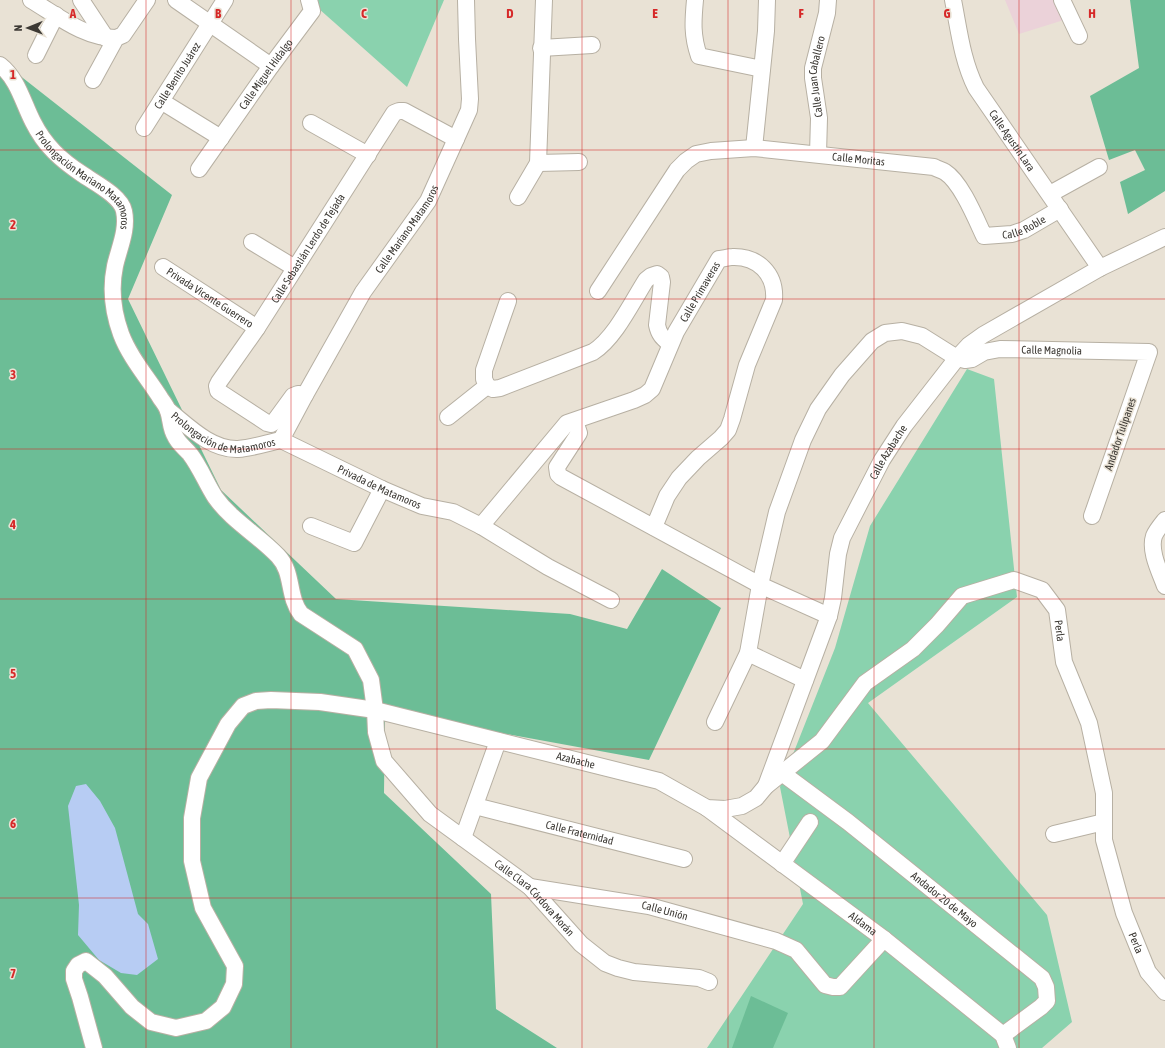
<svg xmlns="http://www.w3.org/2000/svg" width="1165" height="1048" viewBox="0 0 1165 1048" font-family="'Asap Condensed',sans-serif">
<rect width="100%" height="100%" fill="#e9e2d5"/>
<!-- education -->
<path fill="#ebd2d9" d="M 1005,0 L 1058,0 L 1067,19 L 1019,34 Z"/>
<!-- green -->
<g fill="#8ad2ae">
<path d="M 309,0 L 444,0 L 407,87 Z"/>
<path d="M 967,369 L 994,379 L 1017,597 L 868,703 L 1047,915 L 1072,1022 L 1042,1048 L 707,1048 L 803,904 L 780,787 L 835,648 L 870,526 Z"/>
</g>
<!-- forest -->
<g fill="#6cbd96">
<path d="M 1130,0 L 1165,0 L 1165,191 L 1128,214 L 1120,182 L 1145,170 L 1135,150 L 1109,160 L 1090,96 L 1139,68 Z"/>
<path d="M 0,60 L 172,195 L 128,299 L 221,490 L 336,599 L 570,614 L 627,629 L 662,569 L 721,608 L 649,760 L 385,712 L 384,793 L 491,894 L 496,1009 L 557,1048 L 0,1048 Z"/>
<path d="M 751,996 L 788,1013 L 773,1048 L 732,1048 Z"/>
</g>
<!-- water -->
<path fill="#b7ccf3" d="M 86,784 L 100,801 L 115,828 L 138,914 L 148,924 L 158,959 L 137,975 L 121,973 L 99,960 L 78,935 L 79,905 L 68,806 L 76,786 Z"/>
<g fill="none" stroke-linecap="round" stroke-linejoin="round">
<defs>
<g id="minor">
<path d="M 31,0 C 58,16 84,38 116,38"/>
<path d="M 81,0 L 106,38"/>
<path d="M 176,0 L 271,66"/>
<path d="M 695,0 C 693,21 692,36 699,56 L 762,69"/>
<path id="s1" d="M 953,0 C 959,30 962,60 976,88 L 1100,268"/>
<path d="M 1062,0 L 1079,36"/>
<path d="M 541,48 L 592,45"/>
<path d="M 36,55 L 56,15"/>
<path id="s2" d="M 0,65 C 18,79 23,103 33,122 C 45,146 61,160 82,174 C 95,183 121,196 124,211 C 128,230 119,248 115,266 C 110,290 113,312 121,334 C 130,358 148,378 161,399 C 164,403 167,407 168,411 C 171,419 170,428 175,436 C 178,443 185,448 190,454 C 200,467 206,483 215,497 C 232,521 258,535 278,556 C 294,573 287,596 301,614 L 355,649 L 371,680 L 375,710 L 376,732 L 384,761 L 430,814 L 530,887 L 581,944 L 605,963 L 618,968 L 634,972 L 699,978 L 709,982"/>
<path d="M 93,80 L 116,38 L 123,35 L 147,0"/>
<path d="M 161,101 L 221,138"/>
<path d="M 311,123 L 368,155"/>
<path id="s3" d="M 144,128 L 225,0"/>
<path d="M 754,148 L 766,31 L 767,0"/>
<path id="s4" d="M 818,154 L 819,118 L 813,78 L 813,68 L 827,13 L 828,0"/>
<path d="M 538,163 L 579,162"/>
<path id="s5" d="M 199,169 L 271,66 L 312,11 L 309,0"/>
<path d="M 1050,194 L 1099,167"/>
<path d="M 518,197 L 538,163 L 544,0"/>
<path d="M 252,242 L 295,268"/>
<path id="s6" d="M 163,267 L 257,328"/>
<path id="s7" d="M 598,291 L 677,170 L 686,161 L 696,154 L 711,151 L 754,148 L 934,167 C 937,169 942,170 945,172 C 961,182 976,219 984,236 L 1012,234 L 1024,230 L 1060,209"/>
<path d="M 508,301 L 484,370 L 484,379 L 487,386 L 493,389 L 500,388 L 593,352 C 615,338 632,302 646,280 L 651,276 L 657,274 L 661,277 L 662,282 L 657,325 C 659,335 663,338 670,344"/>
<path id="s8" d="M 305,395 L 298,394 L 293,396 L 274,422 L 271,424 L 267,423 L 218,391 L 217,386 L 219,382 L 257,328 L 394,113 L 399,111 L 404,111 L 456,139"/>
<path id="s9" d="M 168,410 C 188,426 211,450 238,449 C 252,448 267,443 281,440"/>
<path d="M 448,417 L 487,386"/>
<path d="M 573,422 L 577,427 L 579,433 L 557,467 L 558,474 L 561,477 L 760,585 L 829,616"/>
<path id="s10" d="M 281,440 L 305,395 L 363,292 L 428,201 L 456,139 L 469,110 L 470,99 L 467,39 L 466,0"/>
<path id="s11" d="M 281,440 L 382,489 L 422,506 L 453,512 L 481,526 L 548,567 L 611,600"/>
<path d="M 1165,520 C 1161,525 1156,531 1154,536 C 1149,551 1160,572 1165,586"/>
<path d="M 311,526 L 354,543 L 382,489"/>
<path id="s12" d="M 481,526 L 567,423 L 634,400 L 645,395 L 652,389 L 676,332 L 719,259 C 723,259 728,257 732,257 C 758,256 776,274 774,300 L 747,365 L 732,419 L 728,430 L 721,438 L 698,458 L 679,478 L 667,496 L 654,527"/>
<path d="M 748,653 L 805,680"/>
<path id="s13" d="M 715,722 L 748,653 L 760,585 L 777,512 L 803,440 L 818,409 L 842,375 L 872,341 L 885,333 L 902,331 L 922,336 L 957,358 L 965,360 L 972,359 L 984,352 L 1000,349 L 1149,352 L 1092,516"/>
<path id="s14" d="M 782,773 L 848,822 L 1042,978 L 1046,987 L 1047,1001 L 1041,1007 L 1003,1035"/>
<path id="s15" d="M 766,786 L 829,616 L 833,598 L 838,554 L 842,538 L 882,460 L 904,426 L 957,358 L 969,345 L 983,335 L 1100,268 L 1165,237"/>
<path id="s16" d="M 475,806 L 684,859"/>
<path id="s17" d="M 707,808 L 884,939 L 1003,1035 L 1008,1048"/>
<path d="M 1054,834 L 1104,822"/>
<path d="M 463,838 L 498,741"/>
<path d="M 782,864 L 810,822"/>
<path id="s18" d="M 530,887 L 649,906 L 776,941 L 796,950 L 825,985 L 833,987 L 840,987 L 884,939"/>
<path id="s19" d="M 94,1048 L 80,997 L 74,979 L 74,971 L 78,965 L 86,961 L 105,976 L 132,1007 L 151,1022 L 176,1028 L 206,1021 L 223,1007 L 234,984 L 235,966 L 203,908 L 192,861 L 192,818 L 199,778 L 228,724 L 243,706 L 256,701 L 271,700 L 320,702 L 375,710 L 659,781 L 707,808 L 725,809 L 742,806 L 756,798 L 766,786 L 822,741 L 865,683 L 913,649 L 937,625 L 962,596 L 1014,580 L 1042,590 L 1057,610 L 1064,662 L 1089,723 L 1104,793 L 1104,840 L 1124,913 L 1148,972 L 1165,992"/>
</g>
</defs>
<!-- minor casing -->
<use href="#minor" stroke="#b7b0a3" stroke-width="18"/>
<!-- minor -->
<use href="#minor" stroke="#fff" stroke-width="16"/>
</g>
<!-- grid -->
<path fill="none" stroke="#d62828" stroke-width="1" stroke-opacity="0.55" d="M 146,0 L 146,1048M 291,0 L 291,1048M 437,0 L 437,1048M 582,0 L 582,1048M 728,0 L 728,1048M 874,0 L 874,1048M 1019,0 L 1019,1048M 0,150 L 1165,150M 0,299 L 1165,299M 0,449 L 1165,449M 0,599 L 1165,599M 0,749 L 1165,749M 0,898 L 1165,898"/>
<g text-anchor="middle" stroke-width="3" stroke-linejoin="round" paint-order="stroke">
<!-- street labels -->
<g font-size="11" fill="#3c3934" stroke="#e9e2d5">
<text dy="4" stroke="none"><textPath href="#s5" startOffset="116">Calle Miguel Hidalgo</textPath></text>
<text dy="4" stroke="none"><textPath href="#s3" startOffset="62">Calle Benito Juárez</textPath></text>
<text dy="4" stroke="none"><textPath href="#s4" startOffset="78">Calle Juan Caballero</textPath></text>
<text dy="4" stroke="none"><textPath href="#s1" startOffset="155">Calle Agustín Lara</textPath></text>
<text dy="4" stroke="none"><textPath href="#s7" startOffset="333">Calle Moritas</textPath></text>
<text dy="4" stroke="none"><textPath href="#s2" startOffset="146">Prolongación Mariano Matamoros</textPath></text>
<text dy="4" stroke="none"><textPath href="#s7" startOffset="538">Calle Roble</textPath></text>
<text dy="4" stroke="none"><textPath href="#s10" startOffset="246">Calle Mariano Matamoros</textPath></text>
<text dy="4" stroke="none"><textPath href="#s8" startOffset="281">Calle Sebastián Lerdo de Tejada</textPath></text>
<text dy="4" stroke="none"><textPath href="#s12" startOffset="335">Calle Primaveras</textPath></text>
<text dy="4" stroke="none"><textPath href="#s6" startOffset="56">Privada Vicente Guerrero</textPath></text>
<text dy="4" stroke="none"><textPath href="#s13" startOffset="610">Calle Magnolia</textPath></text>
<text dy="4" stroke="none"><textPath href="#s9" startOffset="63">Prolongación de Matamoros</textPath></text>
<text transform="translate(1120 434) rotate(-71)" y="4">Andador Tulipanes</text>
<text dy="4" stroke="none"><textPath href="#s15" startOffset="358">Calle Azabache</textPath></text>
<text dy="4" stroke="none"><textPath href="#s11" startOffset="109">Privada de Matamoros</textPath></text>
<text dy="4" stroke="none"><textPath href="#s19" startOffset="1544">Perla</textPath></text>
<text dy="4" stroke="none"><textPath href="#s19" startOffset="931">Azabache</textPath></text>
<text dy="4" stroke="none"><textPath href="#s16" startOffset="108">Calle Fraternidad</textPath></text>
<text dy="4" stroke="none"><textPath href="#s2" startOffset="1047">Calle Clara Córdova Morán</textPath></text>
<text dy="4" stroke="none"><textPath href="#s14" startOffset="206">Andador 20 de Mayo</textPath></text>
<text dy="4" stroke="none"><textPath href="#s18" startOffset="137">Calle Unión</textPath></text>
<text dy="4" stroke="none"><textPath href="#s17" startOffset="194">Aldama</textPath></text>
<text dy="4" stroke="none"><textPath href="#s19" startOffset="1868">Perla</textPath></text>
</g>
</g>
<g font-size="13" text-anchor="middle" font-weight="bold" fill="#d62828" stroke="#e9e2d5" stroke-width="3" stroke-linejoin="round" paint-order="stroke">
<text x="73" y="18">A</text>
<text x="218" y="18">B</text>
<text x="364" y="18">C</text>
<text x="510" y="18">D</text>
<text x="655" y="18">E</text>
<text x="801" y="18">F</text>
<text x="947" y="18">G</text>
<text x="1092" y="18">H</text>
<text x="13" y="79">1</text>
<text x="13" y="229">2</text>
<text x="13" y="379">3</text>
<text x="13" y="529">4</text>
<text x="13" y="678">5</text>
<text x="13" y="828">6</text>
<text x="13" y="978">7</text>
</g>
<!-- north arrow -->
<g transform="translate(28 28) rotate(269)" stroke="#e9e2d5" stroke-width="3" paint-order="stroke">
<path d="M0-3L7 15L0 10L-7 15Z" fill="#3c3934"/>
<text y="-6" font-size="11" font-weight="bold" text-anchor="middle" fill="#3c3934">N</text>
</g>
</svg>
